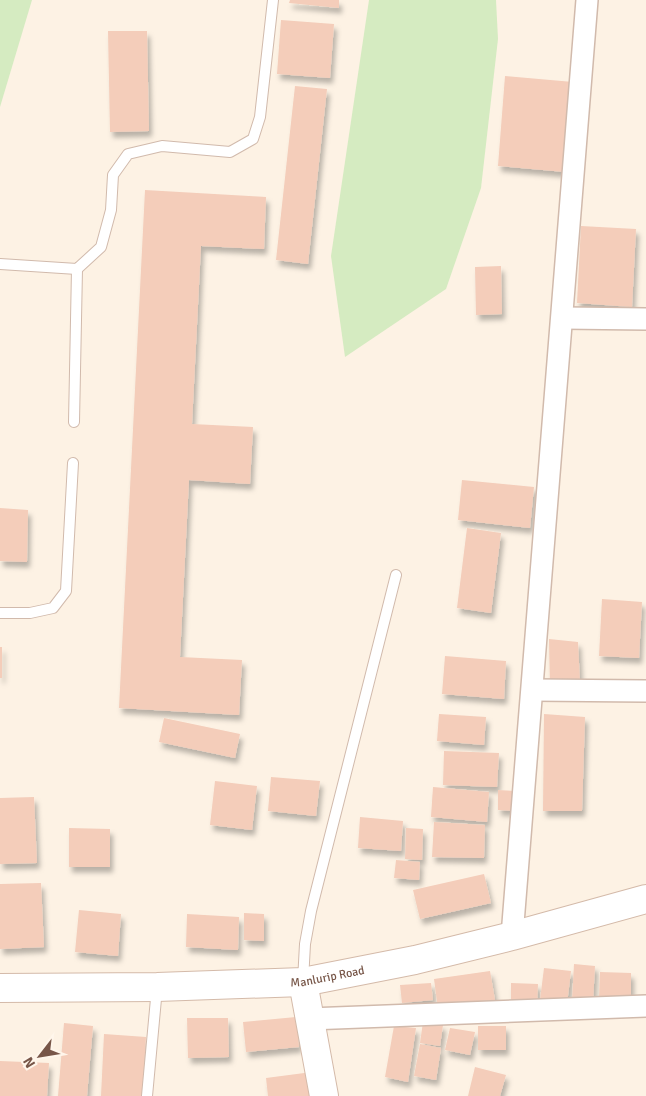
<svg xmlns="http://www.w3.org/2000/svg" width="646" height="1096" viewBox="0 0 646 1096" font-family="Signika,sans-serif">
<defs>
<filter id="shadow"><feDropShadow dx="3" dy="5.5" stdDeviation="2.5" flood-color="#0004"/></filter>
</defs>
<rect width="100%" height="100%" fill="#fdf2e4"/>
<!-- green -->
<g fill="#d5ebc1">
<path d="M 0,0 L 32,0 L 0,107 Z"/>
<path d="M 369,0 L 496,0 L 498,39 L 481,188 L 446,289 L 345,357 L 331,256 Z"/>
</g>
<!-- building -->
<g fill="#f4cdba" filter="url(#shadow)">
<path d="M 290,0 L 339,0 L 339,8 L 289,3 Z"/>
<path d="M 281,20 L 334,24 L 330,78 L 277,74 Z"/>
<path d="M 108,31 L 147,31 L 149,131 L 110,132 Z"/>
<path d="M 505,76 L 573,82 L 565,172 L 498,166 Z"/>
<path d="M 295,86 L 327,89 L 308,264 L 276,260 Z"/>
<path d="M 145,190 L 266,197 L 264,249 L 201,246 L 192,424 L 253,427 L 250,484 L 189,480 L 180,657 L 242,660 L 239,715 L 119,708 Z"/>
<path d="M 581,226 L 636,229 L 632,307 L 577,303 Z"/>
<path d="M 501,266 L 502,314 L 476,315 L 475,267 Z"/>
<path d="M 462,480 L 534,487 L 530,528 L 458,520 Z"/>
<path d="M 0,508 L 28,510 L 27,562 L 0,561 Z"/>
<path d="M 467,528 L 501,533 L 491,613 L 457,608 Z"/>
<path d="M 602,599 L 642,602 L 639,658 L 599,656 Z"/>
<path d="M 549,639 L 578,642 L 580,683 L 550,686 Z"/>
<rect x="0" y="647" width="2" height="31"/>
<path d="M 445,656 L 506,661 L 504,699 L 442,694 Z"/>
<path d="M 439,714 L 486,717 L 484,745 L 437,741 Z"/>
<path d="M 544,714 L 585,717 L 582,811 L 543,811 Z"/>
<path d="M 164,718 L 240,734 L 235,758 L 159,742 Z"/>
<path d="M 444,751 L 499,753 L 497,787 L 443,785 Z"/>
<path d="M 271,777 L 320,781 L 316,816 L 268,811 Z"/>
<path d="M 215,781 L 257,786 L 252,830 L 210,825 Z"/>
<path d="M 433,787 L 489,792 L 487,822 L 431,817 Z"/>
<path d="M 498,790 L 515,791 L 514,811 L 498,810 Z"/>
<path d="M 34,797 L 37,863 L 0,864 L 0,798 Z"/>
<path d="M 360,817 L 403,821 L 401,851 L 358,848 Z"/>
<path d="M 434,822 L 485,825 L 484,858 L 432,857 Z"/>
<path d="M 69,828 L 110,829 L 110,867 L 69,867 Z"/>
<path d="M 406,828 L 423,829 L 422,860 L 405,859 Z"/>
<path d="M 396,860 L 420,862 L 419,880 L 394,878 Z"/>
<path d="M 484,874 L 491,903 L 420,919 L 413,890 Z"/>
<path d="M 41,883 L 44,947 L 0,949 L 0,884 Z"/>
<path d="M 79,910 L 121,914 L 118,956 L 75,952 Z"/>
<path d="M 244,913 L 264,914 L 264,941 L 244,940 Z"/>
<path d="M 187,914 L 239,917 L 238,950 L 186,947 Z"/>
<path d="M 574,964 L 595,966 L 593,1003 L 572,1001 Z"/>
<path d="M 544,968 L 571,971 L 567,1004 L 540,1000 Z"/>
<path d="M 490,971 L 495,1000 L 438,1009 L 434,979 Z"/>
<path d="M 600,972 L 631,973 L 631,1000 L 599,999 Z"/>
<path d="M 431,983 L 433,1000 L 402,1003 L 400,985 Z"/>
<path d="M 511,983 L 538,984 L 537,1007 L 511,1007 Z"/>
<path d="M 296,1017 L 299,1047 L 246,1052 L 243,1022 Z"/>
<path d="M 187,1018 L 228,1018 L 229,1057 L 188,1058 Z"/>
<path d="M 423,1022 L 443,1025 L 440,1046 L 420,1043 Z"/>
<path d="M 64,1023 L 93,1026 L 87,1096 L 58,1096 Z"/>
<path d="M 394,1026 L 416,1028 L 408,1082 L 385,1077 Z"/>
<rect x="478" y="1026" width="28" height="24"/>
<path d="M 450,1028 L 475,1032 L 470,1055 L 445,1050 Z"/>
<path d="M 104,1034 L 146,1037 L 142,1096 L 101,1096 Z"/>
<path d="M 420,1044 L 441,1048 L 436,1080 L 414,1076 Z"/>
<path d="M 0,1061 L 49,1063 L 47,1096 L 0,1096 Z"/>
<path d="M 475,1067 L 506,1075 L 500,1096 L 468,1096 Z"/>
<path d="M 312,1072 L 315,1096 L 268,1096 L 266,1078 Z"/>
</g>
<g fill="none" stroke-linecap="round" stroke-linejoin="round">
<defs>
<g id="lane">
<path d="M 0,264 L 77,269 L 101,247 L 111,210 L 113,175 L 128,154 L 162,146 L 230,152 L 253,139 L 260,117 L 273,0"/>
<path d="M 74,422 L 77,269"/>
<path d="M 0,613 L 30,613 L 53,608 L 66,591 L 73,463"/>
<path d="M 303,981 L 305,944 L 311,911 L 396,575"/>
<path d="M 147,1096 L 157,988"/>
</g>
<g id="street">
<path d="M 563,318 L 646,319"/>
<path d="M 533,690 L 646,691"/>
<path d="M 512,936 L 587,0"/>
<path d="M 309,1019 L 646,1006"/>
</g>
<g id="secondary">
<path d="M 303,982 L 324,1096"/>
<path id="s1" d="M 0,988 L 157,987 L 303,982 L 415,960 L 512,936 L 646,899"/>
</g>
</defs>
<!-- lane casing -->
<use href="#lane" stroke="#d1baac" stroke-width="12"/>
<!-- street casing -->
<use href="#street" stroke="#d1baac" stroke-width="24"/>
<!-- secondary casing -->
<use href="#secondary" stroke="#d4baa9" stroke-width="30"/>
<!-- lane -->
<use href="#lane" stroke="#fff" stroke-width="10"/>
<!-- street -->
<use href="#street" stroke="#fff" stroke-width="21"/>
<!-- secondary -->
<use href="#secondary" stroke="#fff" stroke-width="28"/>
</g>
<g text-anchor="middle" stroke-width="5" stroke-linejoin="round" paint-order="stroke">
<!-- street labels -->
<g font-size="12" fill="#775648" stroke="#fff6eb">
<text dy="4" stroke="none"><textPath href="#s1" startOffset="328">Manlurip Road</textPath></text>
</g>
</g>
<!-- north arrow -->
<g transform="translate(40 1056) rotate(239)" stroke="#fff6eb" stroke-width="4" paint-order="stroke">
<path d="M0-4L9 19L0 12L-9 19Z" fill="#775648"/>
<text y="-8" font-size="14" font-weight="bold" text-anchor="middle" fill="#775648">N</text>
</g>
</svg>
